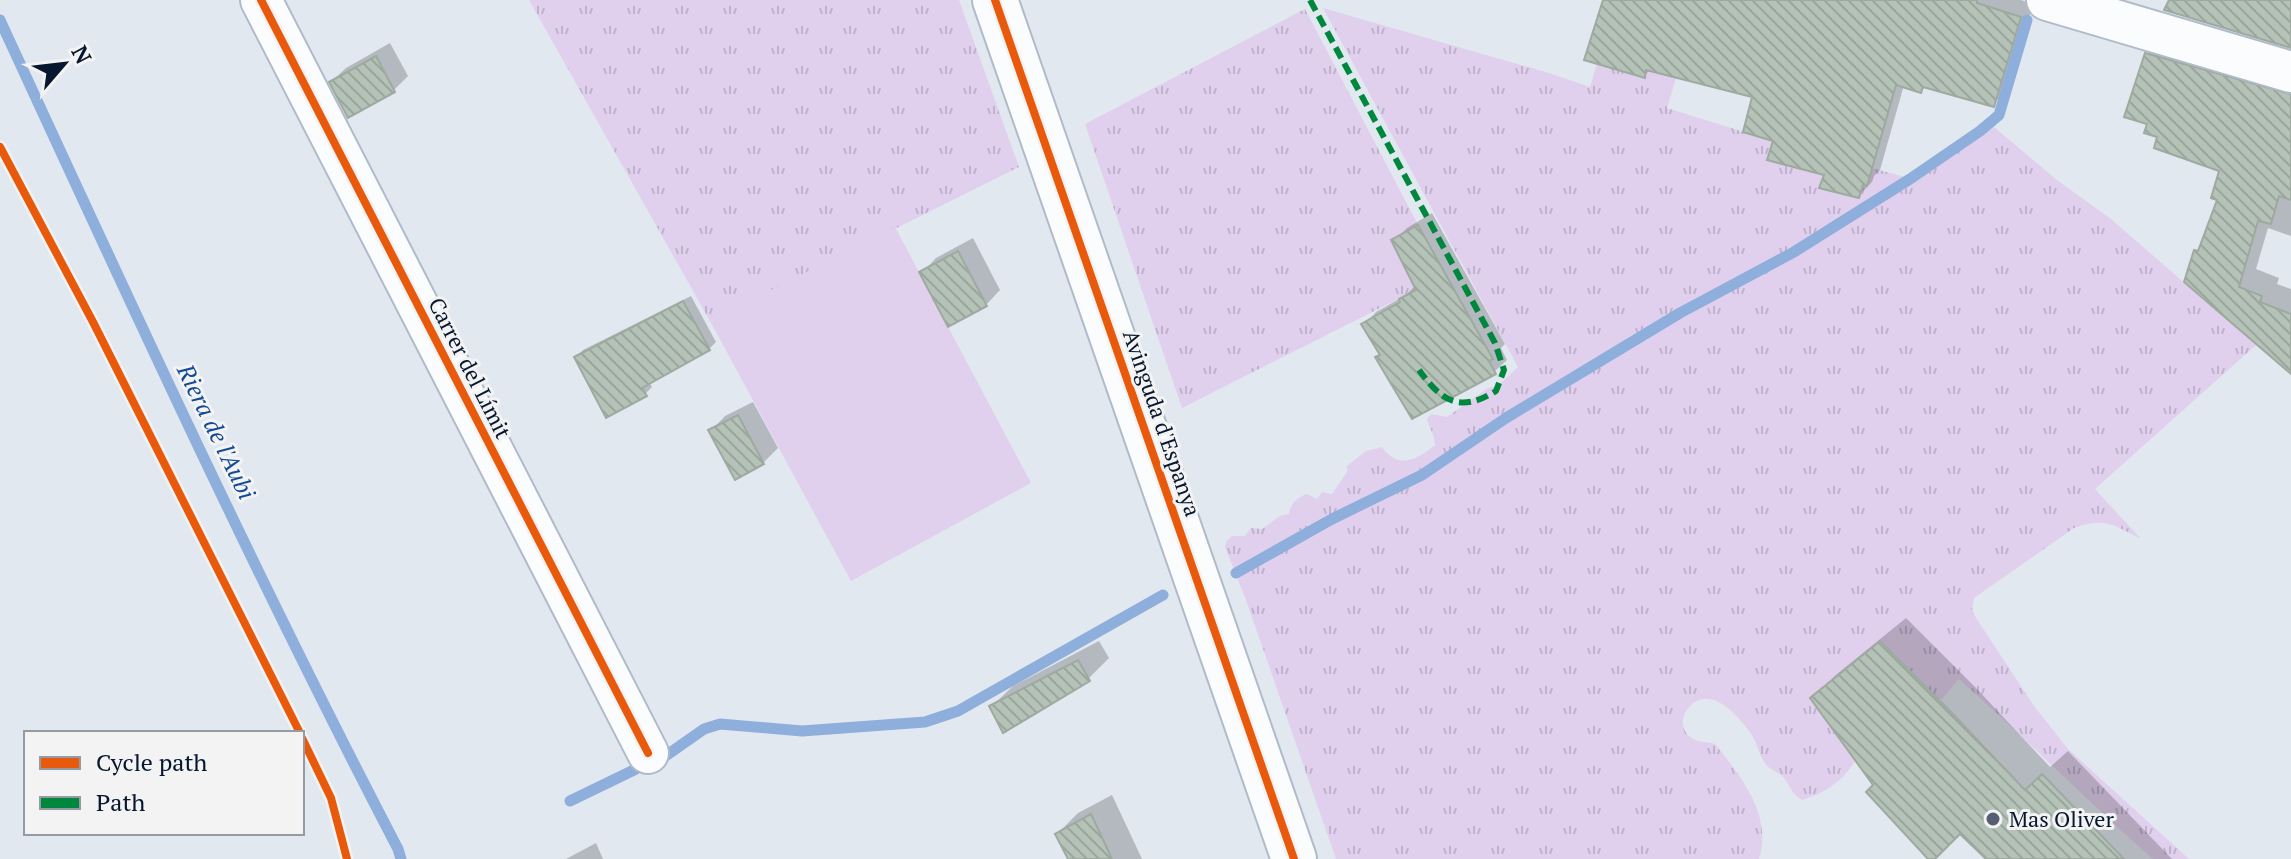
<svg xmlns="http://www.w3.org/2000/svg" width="2291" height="859" viewBox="0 0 2291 859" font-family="'PT Serif',serif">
<defs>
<pattern id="grass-tufts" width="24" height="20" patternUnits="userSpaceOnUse" patternTransform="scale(2)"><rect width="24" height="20" fill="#e0d0ed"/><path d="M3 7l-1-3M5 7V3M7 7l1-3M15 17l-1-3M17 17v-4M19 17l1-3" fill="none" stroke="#bfb2cc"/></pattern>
<pattern id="building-back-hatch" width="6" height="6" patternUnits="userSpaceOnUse" patternTransform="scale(2)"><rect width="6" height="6" fill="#b5c2b7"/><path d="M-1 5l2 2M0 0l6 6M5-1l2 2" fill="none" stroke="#9aa69e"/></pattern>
</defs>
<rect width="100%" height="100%" fill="#e2e8ef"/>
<!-- grass -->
<g fill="url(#grass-tufts)">
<path d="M 529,0 L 959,0 L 1019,167 L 710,321 Z"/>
<path d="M 1323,8 L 1549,73 L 1590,87 L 1597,64 L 1644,78 L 1647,67 L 1679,68 L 1667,108 L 1773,141 L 1768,160 L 1824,175 L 1819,187 L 1863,185 L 1872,168 L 1905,177 L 1902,191 L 1994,127 L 2057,180 L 2111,219 L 2256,345 L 2095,489 L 2141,539 C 2114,525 2104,517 2074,528 L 1974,598 L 1972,611 L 1978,621 L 2034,706 L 2068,749 L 2189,859 L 2153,859 C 2087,801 2025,738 1959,679 L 1942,699 L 1810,698 L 1855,761 C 1843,781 1825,793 1802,800 C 1791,794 1790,784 1782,776 C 1778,772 1771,770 1767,766 C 1759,756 1757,742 1750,732 C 1739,717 1715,689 1695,702 C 1682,710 1677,729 1692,738 C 1697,742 1708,742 1715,744 C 1741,776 1773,816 1759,859 L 1336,859 L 1246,600 L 1225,547 L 1226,542 L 1232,536 L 1245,536 L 1251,528 L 1262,529 L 1280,516 L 1289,514 C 1291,503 1296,498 1307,494 L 1317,499 L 1322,492 L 1332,494 L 1347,472 L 1347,466 L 1366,451 L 1382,447 C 1398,470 1417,460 1435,445 C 1435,435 1429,428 1427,419 L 1431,414 L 1447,417 L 1488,388 L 1498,386 L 1518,367 Z"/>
<path d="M 1305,9 L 1418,225 L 1391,240 L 1416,290 L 1182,408 L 1085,124 Z"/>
</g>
<!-- pitch -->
<path fill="#e0d0ed" d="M 895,227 L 1031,483 L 851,581 L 710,321 Z"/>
<!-- shadow -->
<g fill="#0003">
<path d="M 1606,0 L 2021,0 L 2033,4 L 2007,91 L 1993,104 L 1925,85 L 1920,90 L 1904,85 L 1880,170 L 1874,176 L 1872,182 L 1858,196 L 1826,173 L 1754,95 L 1651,69 L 1644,76 Z"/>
<path d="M 2165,36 L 2291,73 L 2291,236 L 2268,228 L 2256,269 L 2279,278 L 2277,284 L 2291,289 L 2291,371 L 2196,251 L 2203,244 L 2220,199 L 2221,170 L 2159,136 L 2147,54 Z"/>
<path d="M 390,43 L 408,76 L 394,90 L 348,115 L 331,82 L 346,68 Z"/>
<path d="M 1432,213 L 1505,344 L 1501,348 L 1507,360 L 1494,372 L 1382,354 L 1364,325 L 1376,312 L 1406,295 L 1416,285 L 1394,241 L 1407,228 Z"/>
<path d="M 973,238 L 1000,290 L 986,305 L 922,273 L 936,258 Z"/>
<path d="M 691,296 L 716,342 L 709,349 L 649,382 L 652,387 L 645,394 L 576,357 L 583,350 Z"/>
<path d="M 753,402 L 778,448 L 763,463 L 711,431 L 725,416 Z"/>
<path d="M 1906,618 L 1976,688 L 2050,767 L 2068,751 L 2172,859 L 1989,859 L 1960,831 L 1931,859 L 1812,698 L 1837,674 Z"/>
<path d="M 1099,641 L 1109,658 L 1088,679 L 992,706 L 1013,686 Z"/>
<path d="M 1112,795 L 1142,859 L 1070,859 L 1057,834 L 1078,813 Z"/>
<path d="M 596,843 L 603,859 L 566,859 Z"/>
</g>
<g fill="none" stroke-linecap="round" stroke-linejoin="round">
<!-- stream -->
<g stroke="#8eaedc" stroke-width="11">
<path d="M 0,20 C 128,298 256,577 398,849 L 401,859"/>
<path d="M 1236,573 L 1332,519 L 1422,475 L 1506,418 L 1680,313 L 1794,252 L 1910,179 L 1980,131 L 1999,115 L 2027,20"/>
<path d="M 667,755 L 704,729 L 720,724 L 802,731 L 925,722 L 958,711 L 1163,595"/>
<path d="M 570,801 L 636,769"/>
</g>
</g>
<!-- building -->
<g fill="url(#building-back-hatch)" stroke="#9eaaa0" stroke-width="2">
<path d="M 1603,0 L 1977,0 L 1977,3 L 2021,17 L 1994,107 L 1923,87 L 1921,93 L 1896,85 L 1867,186 L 1863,185 L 1859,198 L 1819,188 L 1824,175 L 1767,160 L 1773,141 L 1743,132 L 1752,97 L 1646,70 L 1645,78 L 1584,60 Z"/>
<path d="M 2169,0 L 2291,0 L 2291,48 L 2164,10 Z"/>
<path d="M 2145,53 L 2291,94 L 2291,200 L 2279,196 L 2271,224 L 2258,221 L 2239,287 L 2262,296 L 2260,302 L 2291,314 L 2291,374 L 2184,282 L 2194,250 L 2198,251 L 2217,200 L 2211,198 L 2219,171 L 2154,148 L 2157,137 L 2144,133 L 2147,124 L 2124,117 Z"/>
<path d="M 376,56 L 395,92 L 348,118 L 329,82 Z"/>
<path d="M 1418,225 L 1493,359 L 1489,361 L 1496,374 L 1412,419 L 1375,357 L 1380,355 L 1361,324 L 1400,302 L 1399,299 L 1416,290 L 1391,240 Z"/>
<path d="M 958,251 L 987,306 L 948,327 L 919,272 Z"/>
<path d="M 683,301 L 710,350 L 642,388 L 647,396 L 606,418 L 574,357 Z"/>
<path d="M 738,415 L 764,464 L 735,480 L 708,430 Z"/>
<path d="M 1880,641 L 1951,712 L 2025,790 L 2042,774 L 2124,859 L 1986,859 L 1960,834 L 1935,859 L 1928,859 L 1866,792 L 1873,785 L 1810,698 Z"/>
<path d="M 1078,660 L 1090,681 L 1003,733 L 989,706 Z"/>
<path d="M 1091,814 L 1112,859 L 1068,859 L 1055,834 Z"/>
</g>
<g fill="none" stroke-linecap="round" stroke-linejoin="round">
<defs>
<g id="street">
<path d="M 261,0 L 648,753"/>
<path d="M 2047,0 L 2291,72"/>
</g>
<path id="secondary" d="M 995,0 L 1294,859"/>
</defs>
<!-- street casing -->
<use href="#street" stroke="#b0bbca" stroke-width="44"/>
<!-- secondary casing -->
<use href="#secondary" stroke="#b0bbca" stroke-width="48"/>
<!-- street -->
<use href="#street" stroke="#fbfcfd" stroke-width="40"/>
<!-- secondary -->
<use href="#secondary" stroke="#fbfcfd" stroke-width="44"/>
<!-- quiet -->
<path stroke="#00873e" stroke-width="6" stroke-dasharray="12 6" stroke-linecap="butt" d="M 1310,0 L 1495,343 L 1504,370 L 1496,391 C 1460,413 1442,402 1419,370"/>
<defs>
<g id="cycleway">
<path d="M 261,0 L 648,753"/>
<path d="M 995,0 L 1294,859"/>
<path d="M 0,147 L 93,322 L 300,733"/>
<path d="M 302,738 L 331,798 L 347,859"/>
</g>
</defs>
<!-- cycleway casing -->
<use href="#cycleway" stroke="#f3f3f3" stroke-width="13"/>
<!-- cycleway -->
<use href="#cycleway" stroke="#e8590c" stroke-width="8"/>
</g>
<!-- markers -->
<circle fill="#546072" stroke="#f3f3f3" stroke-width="3" cx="1993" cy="819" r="8"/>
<g text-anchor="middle" stroke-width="6" stroke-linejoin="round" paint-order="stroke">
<!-- street labels -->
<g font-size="22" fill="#07172f" stroke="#f3f3f3">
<text transform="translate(470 368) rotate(63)" y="8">Carrer del Límit</text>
<text transform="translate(1162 423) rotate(71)" y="8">Avinguda d'Espanya</text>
</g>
<!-- poi labels -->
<g font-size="22" fill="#07172f" stroke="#f3f3f3" text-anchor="start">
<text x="2009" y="827">Mas Oliver</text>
</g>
<!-- water labels -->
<g font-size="24" font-style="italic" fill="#134a95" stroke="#f3f3f3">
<text transform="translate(216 432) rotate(64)" y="8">Riera de l'Aubi</text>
</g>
</g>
<!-- legend -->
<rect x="24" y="731" width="280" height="104" fill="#f3f3f3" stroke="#959ba5" stroke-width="2"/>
<rect x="40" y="757" width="40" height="12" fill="#e8590c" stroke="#959ba5" stroke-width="2"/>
<text x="96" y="771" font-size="24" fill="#07172f">Cycle path</text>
<rect x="40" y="797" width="40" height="12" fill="#00873e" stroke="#959ba5" stroke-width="2"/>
<text x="96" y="811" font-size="24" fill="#07172f">Path</text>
<!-- north arrow -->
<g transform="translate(64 64) rotate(62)" stroke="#f3f3f3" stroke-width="6" paint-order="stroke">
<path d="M0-6L14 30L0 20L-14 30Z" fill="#07172f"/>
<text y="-12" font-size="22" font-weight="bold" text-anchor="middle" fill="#07172f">N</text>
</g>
</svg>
